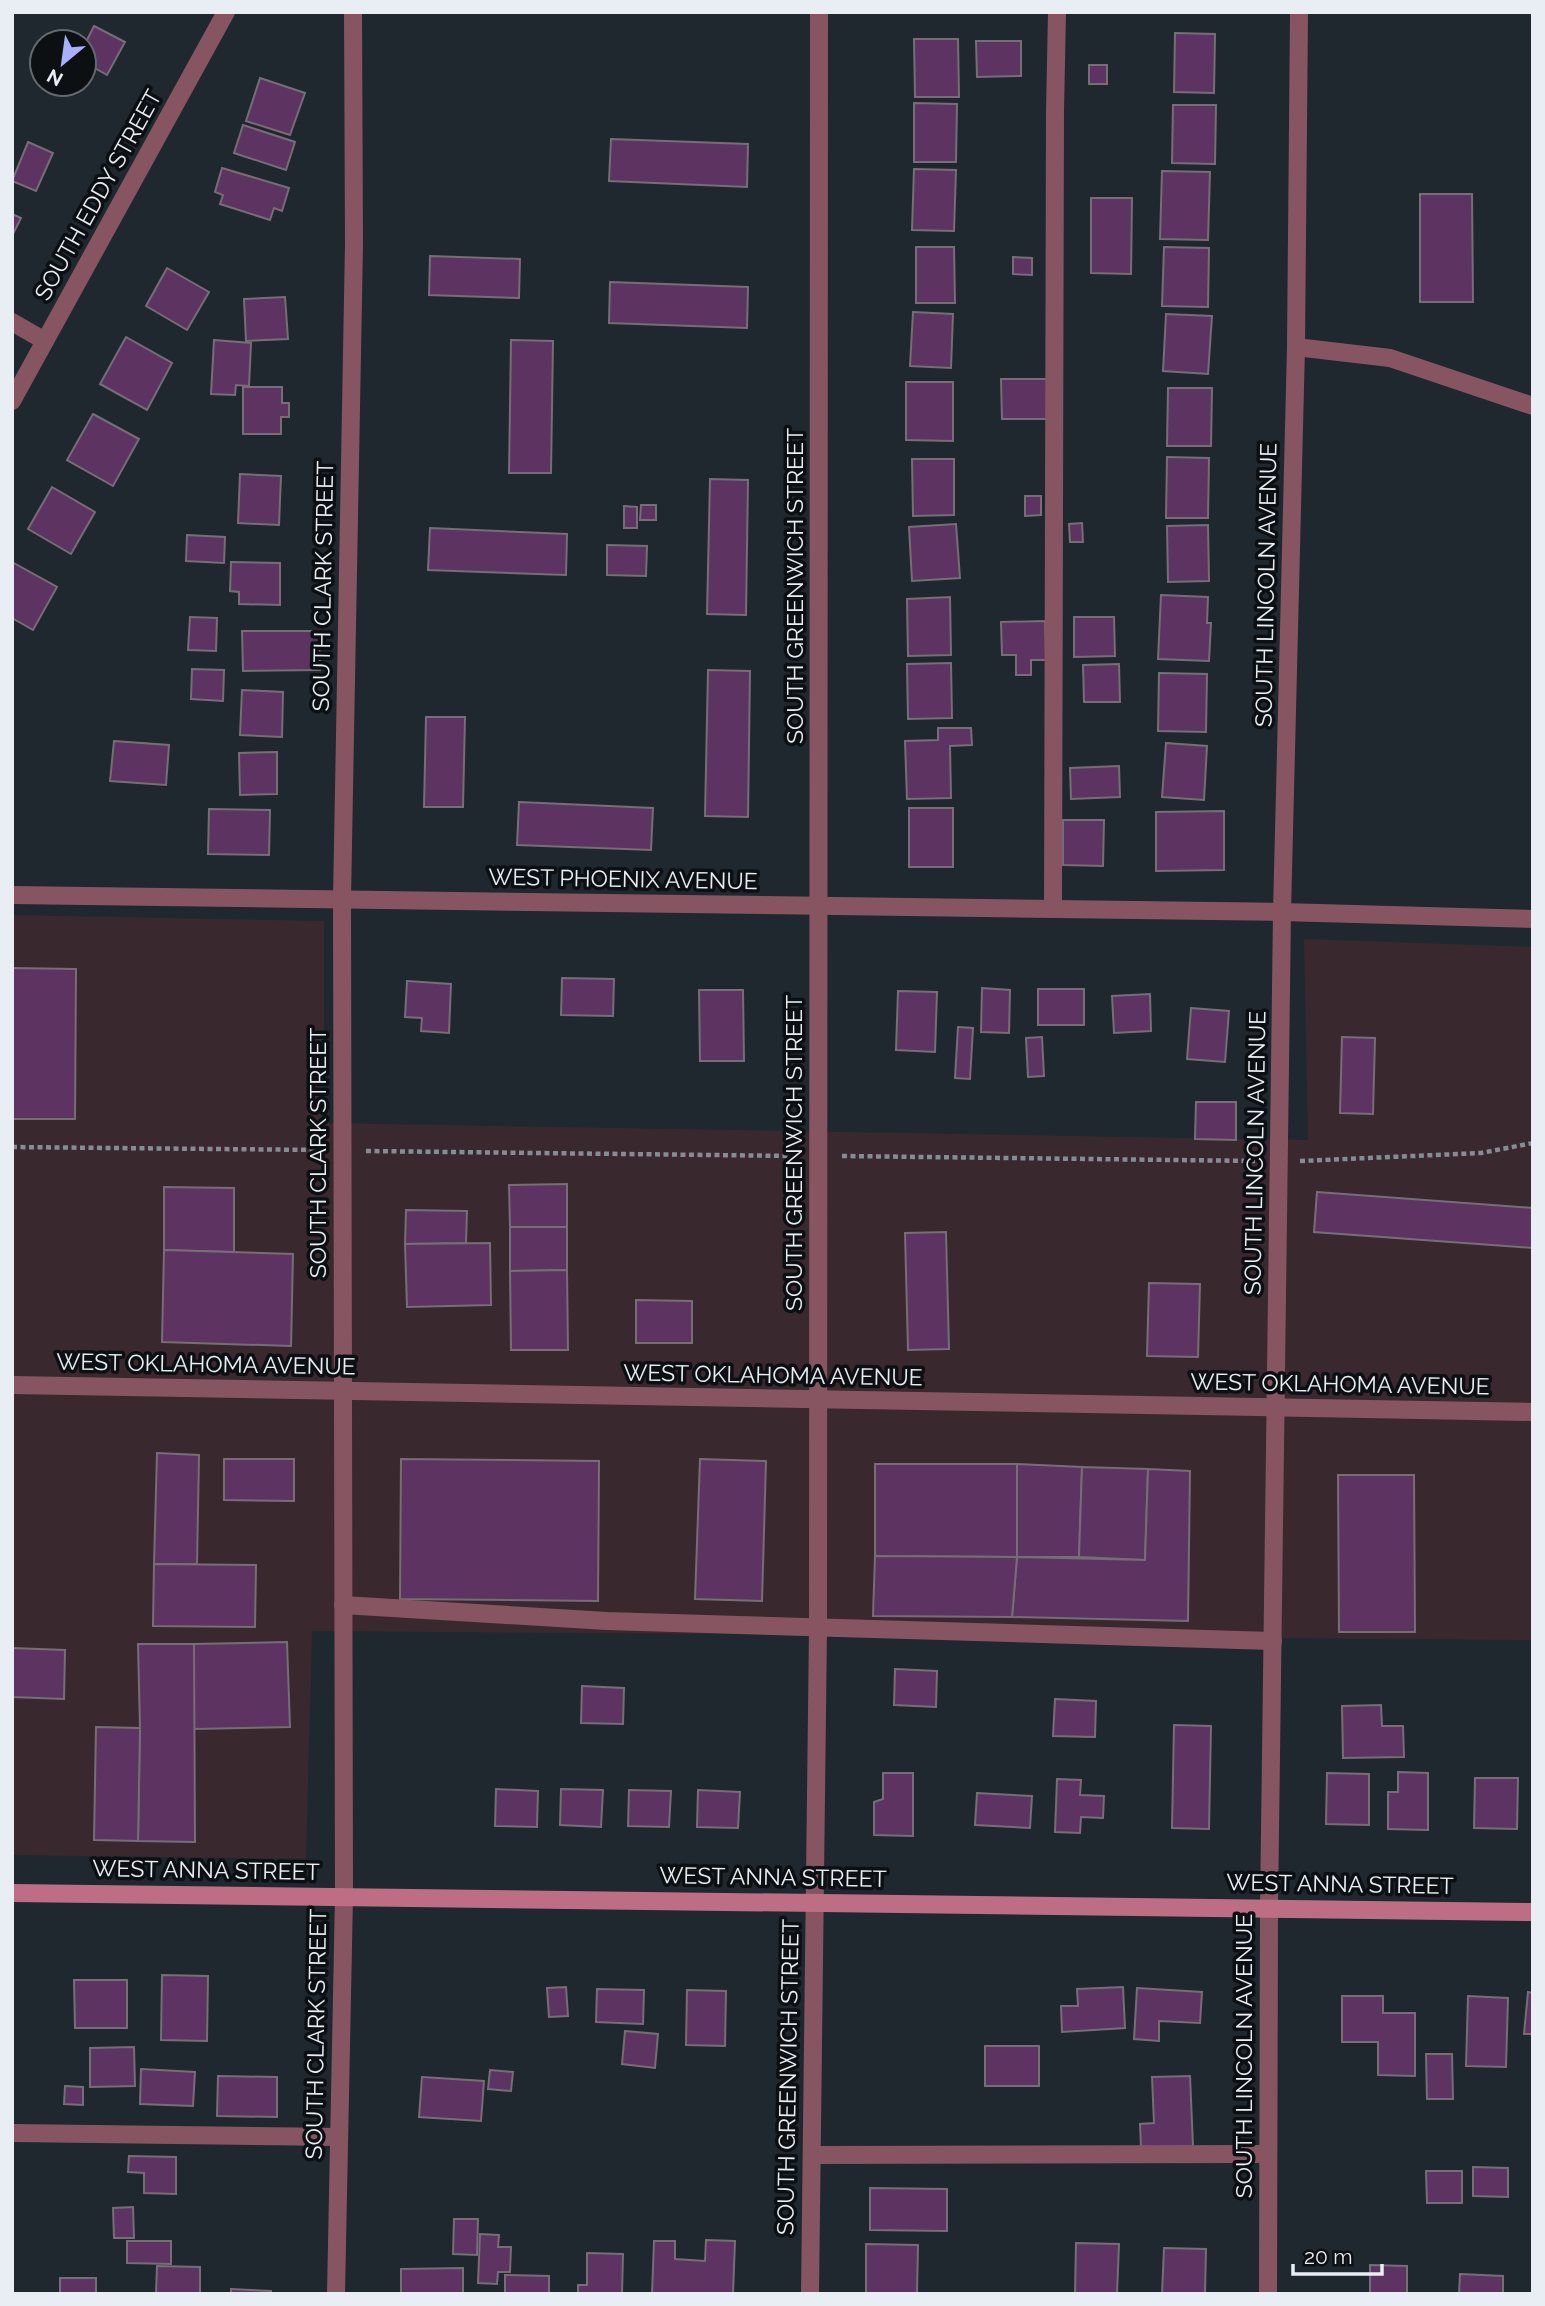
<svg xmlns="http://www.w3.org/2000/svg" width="1545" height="2306" viewBox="0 0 1545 2306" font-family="Raleway,sans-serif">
<rect width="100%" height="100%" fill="#1f282f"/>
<!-- industrial -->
<path fill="#3a282f" d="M 12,915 L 324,921 L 324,1123 L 1308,1140 L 1304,939 L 1533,947 L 1533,1640 L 312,1631 L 306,1859 L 12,1855 Z"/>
<!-- building -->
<g fill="#5d3361" stroke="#766d77" stroke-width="2">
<path d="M 94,26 L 125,42 L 107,75 L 84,62 L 84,46 Z"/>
<path d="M 1175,33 L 1215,34 L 1214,93 L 1174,92 Z"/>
<path d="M 914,39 L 958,39 L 959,97 L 915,97 Z"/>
<path d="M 976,41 L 1021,41 L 1021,76 L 977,77 Z"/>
<rect x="1089" y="65" width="18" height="19"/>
<path d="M 260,78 L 305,93 L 290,135 L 246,121 Z"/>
<path d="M 914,103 L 957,104 L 956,162 L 914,162 Z"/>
<path d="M 1173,105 L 1216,105 L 1215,164 L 1172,163 Z"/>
<path d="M 243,125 L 295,142 L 286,170 L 234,153 Z"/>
<path d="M 611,139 L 748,144 L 747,187 L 609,181 Z"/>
<path d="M 28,142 L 53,153 L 36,191 L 12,181 Z"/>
<path d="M 222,168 L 289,188 L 282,211 L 274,208 L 270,220 L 220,204 L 223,195 L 215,192 Z"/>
<path d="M 914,169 L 956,170 L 954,231 L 912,230 Z"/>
<path d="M 1162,171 L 1210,172 L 1208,240 L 1160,239 Z"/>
<path d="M 1420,194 L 1472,194 L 1473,302 L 1420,302 Z"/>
<path d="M 1091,198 L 1132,198 L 1131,274 L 1091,273 Z"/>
<path d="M 12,214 L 21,218 L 12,236 Z"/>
<path d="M 916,247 L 954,247 L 955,303 L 916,303 Z"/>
<path d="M 1164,247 L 1209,248 L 1208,307 L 1162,306 Z"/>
<path d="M 430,256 L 520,259 L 519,298 L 429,295 Z"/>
<path d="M 1013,257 L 1032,258 L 1032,275 L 1013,274 Z"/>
<path d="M 167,268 L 209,292 L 187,330 L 146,306 Z"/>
<path d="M 610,282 L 748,287 L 747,328 L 609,323 Z"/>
<path d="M 285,297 L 288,339 L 246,341 L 244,299 Z"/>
<path d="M 913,312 L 953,314 L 951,368 L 910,366 Z"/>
<path d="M 1166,314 L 1212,316 L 1208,374 L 1163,371 Z"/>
<path d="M 126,337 L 172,363 L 147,410 L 100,384 Z"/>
<path d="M 214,340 L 251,343 L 249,386 L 236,385 L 235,395 L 211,394 Z"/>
<path d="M 511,340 L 553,341 L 551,473 L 509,473 Z"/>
<path d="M 1001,379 L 1047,379 L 1047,419 L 1002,419 Z"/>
<path d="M 906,382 L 953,382 L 953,441 L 906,440 Z"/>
<path d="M 243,387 L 282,387 L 282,403 L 289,403 L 289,417 L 281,417 L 281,434 L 243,434 Z"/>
<path d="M 1168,388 L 1212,388 L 1211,446 L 1167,446 Z"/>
<path d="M 93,414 L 139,439 L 113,486 L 67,460 Z"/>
<path d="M 1167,457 L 1209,458 L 1208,518 L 1166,518 Z"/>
<path d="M 912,459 L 954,459 L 954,515 L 913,516 Z"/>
<path d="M 240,474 L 281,476 L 279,525 L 238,523 Z"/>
<path d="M 710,479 L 748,480 L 746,615 L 707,614 Z"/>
<path d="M 52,487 L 95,512 L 71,554 L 28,529 Z"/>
<path d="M 1025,496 L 1041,496 L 1041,515 L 1025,516 Z"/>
<path d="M 641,505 L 656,505 L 656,520 L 640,520 Z"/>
<path d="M 624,506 L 637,507 L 637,528 L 624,528 Z"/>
<path d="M 1082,523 L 1083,542 L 1070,542 L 1069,524 Z"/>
<path d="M 956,524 L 960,578 L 912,581 L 909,527 Z"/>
<path d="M 1208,525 L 1209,581 L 1168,582 L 1167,526 Z"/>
<path d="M 430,528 L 567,534 L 566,575 L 428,570 Z"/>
<path d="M 187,535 L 225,537 L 224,563 L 186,561 Z"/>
<path d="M 607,545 L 647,546 L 646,576 L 607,575 Z"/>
<path d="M 12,562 L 57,587 L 33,630 L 12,618 Z"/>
<path d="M 231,562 L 280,563 L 280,605 L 239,604 L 239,592 L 230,591 Z"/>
<path d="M 1161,595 L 1208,597 L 1207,623 L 1211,623 L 1209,661 L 1158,659 Z"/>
<path d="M 950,597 L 951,655 L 908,656 L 907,599 Z"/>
<path d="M 190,617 L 217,618 L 216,651 L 188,650 Z"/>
<path d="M 1074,617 L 1114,617 L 1115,656 L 1074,657 Z"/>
<path d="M 1045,621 L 1046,660 L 1031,660 L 1031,675 L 1016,675 L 1016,655 L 1002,655 L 1001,622 Z"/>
<path d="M 242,631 L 319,631 L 320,670 L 243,671 Z"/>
<path d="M 951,663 L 952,718 L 908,719 L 907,664 Z"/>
<path d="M 1119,664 L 1120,702 L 1084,702 L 1083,665 Z"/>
<path d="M 192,669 L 224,670 L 223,701 L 191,699 Z"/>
<path d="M 708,670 L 750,671 L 748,817 L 705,816 Z"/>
<path d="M 1159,673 L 1207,674 L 1206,732 L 1158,731 Z"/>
<path d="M 242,690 L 283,692 L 282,737 L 240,735 Z"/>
<path d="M 426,717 L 465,717 L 463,807 L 424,807 Z"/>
<path d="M 938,728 L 971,728 L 972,745 L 950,746 L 951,798 L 907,799 L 905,741 L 938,740 Z"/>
<path d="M 114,741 L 169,745 L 166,785 L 110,781 Z"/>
<path d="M 1166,743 L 1207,746 L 1204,800 L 1162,797 Z"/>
<path d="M 277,752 L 277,794 L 240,795 L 239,753 Z"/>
<path d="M 1119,766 L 1120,797 L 1071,799 L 1070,768 Z"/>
<path d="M 519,802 L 653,808 L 651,850 L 517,845 Z"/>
<rect x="909" y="808" width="44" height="59"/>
<path d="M 209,809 L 270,810 L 269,855 L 208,854 Z"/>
<path d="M 1224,811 L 1224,870 L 1156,871 L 1156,812 Z"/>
<path d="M 1063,820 L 1104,820 L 1103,866 L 1063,865 Z"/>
<path d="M 12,968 L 76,969 L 75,1119 L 12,1119 Z"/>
<path d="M 562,978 L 614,979 L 613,1016 L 561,1015 Z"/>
<path d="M 407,981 L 451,984 L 449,1033 L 421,1031 L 422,1018 L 405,1017 Z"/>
<path d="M 982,988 L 1010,990 L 1009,1033 L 981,1032 Z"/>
<rect x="1038" y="989" width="46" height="36"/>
<path d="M 699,990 L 743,990 L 744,1061 L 700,1061 Z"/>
<path d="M 898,991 L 937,992 L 935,1052 L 896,1050 Z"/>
<path d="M 1150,994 L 1151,1031 L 1114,1033 L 1112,996 Z"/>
<path d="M 1191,1008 L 1229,1011 L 1225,1062 L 1187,1059 Z"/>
<path d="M 958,1027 L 973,1028 L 970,1079 L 955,1078 Z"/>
<path d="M 1042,1037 L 1044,1076 L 1028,1077 L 1026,1038 Z"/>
<path d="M 1342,1037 L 1375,1038 L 1373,1114 L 1340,1113 Z"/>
<path d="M 1196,1102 L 1236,1102 L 1236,1140 L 1195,1139 Z"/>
<path d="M 567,1184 L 567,1227 L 510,1227 L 509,1185 Z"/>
<path d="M 164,1187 L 234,1188 L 234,1252 L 164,1250 Z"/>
<path d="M 1317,1192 L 1533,1208 L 1533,1248 L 1314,1232 Z"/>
<path d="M 406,1210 L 467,1211 L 466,1243 L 405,1244 Z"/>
<path d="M 510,1227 L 567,1227 L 567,1270 L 510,1271 Z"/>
<path d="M 946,1232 L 949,1349 L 908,1350 L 905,1233 Z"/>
<path d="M 490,1243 L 491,1305 L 407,1307 L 405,1244 Z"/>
<path d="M 164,1250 L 293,1254 L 291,1346 L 162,1342 Z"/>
<path d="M 567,1270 L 568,1350 L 511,1350 L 510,1271 Z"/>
<path d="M 1149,1283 L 1200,1284 L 1198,1357 L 1147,1356 Z"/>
<path d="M 636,1300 L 692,1301 L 692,1343 L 636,1343 Z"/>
<path d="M 157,1453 L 199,1455 L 197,1564 L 154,1564 Z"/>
<path d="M 224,1459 L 294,1459 L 294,1501 L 224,1500 Z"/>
<path d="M 401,1459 L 599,1461 L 598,1601 L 400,1599 Z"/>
<path d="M 700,1459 L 766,1461 L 762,1601 L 695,1599 Z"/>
<path d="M 875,1464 L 1017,1464 L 1017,1557 L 875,1556 Z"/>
<path d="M 1017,1464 L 1082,1467 L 1079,1557 L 1017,1557 Z"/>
<path d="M 1082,1467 L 1148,1469 L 1145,1560 L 1079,1557 Z"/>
<path d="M 1148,1469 L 1190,1471 L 1188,1621 L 1012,1617 L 1017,1557 L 1145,1560 Z"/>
<path d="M 1338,1475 L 1414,1475 L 1415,1632 L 1339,1632 Z"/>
<path d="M 875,1556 L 1017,1557 L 1012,1617 L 873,1616 Z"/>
<path d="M 154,1564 L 256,1565 L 255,1627 L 153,1626 Z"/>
<path d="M 287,1642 L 290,1727 L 194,1729 L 194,1644 Z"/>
<path d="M 138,1644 L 194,1644 L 195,1842 L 138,1841 L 140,1728 Z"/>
<path d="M 12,1648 L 65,1650 L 64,1699 L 12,1697 Z"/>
<path d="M 895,1669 L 937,1671 L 936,1707 L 894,1705 Z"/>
<path d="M 582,1686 L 624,1688 L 623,1724 L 581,1723 Z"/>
<path d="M 1055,1699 L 1096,1701 L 1095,1737 L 1053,1736 Z"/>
<path d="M 1381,1705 L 1382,1726 L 1403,1726 L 1404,1757 L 1343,1758 L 1342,1706 Z"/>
<path d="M 1174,1725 L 1211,1726 L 1209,1829 L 1172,1828 Z"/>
<path d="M 96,1727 L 140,1728 L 138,1841 L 94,1840 Z"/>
<path d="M 1398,1772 L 1428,1773 L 1428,1830 L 1388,1829 L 1388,1792 L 1398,1792 Z"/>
<path d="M 883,1773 L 913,1773 L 913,1836 L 874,1835 L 874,1802 L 883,1799 Z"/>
<path d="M 1327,1773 L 1369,1774 L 1369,1825 L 1326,1824 Z"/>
<path d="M 1475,1778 L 1518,1778 L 1517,1829 L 1474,1828 Z"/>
<path d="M 1057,1779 L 1081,1780 L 1080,1795 L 1104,1796 L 1103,1818 L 1081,1817 L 1080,1833 L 1055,1832 Z"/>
<path d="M 496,1789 L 538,1791 L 537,1827 L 495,1826 Z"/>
<path d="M 561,1789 L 603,1790 L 601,1827 L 560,1825 Z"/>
<path d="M 629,1790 L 671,1791 L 669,1827 L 628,1826 Z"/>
<path d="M 698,1790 L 740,1792 L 738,1828 L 697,1827 Z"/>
<path d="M 977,1793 L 1032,1796 L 1030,1828 L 975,1825 Z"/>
<path d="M 162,1975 L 208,1976 L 207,2041 L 161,2040 Z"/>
<path d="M 74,1980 L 127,1980 L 127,2028 L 75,2028 Z"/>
<path d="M 566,1987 L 568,2016 L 549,2017 L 547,1988 Z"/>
<path d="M 1123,1987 L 1125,2028 L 1062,2032 L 1061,2006 L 1078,2006 L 1077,1989 Z"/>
<path d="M 1137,1988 L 1202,1992 L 1200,2023 L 1159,2021 L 1159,2041 L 1134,2039 Z"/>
<path d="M 597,1989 L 644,1990 L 643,2024 L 596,2022 Z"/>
<path d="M 687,1990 L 726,1991 L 725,2046 L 686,2045 Z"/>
<path d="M 1528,1992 L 1533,1993 L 1533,2034 L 1524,2034 Z"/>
<path d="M 1342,1996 L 1383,1996 L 1383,2013 L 1415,2013 L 1415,2076 L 1378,2075 L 1378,2042 L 1342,2042 Z"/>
<path d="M 1468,1996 L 1508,1998 L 1506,2067 L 1466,2066 Z"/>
<path d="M 625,2031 L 658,2034 L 655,2068 L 622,2064 Z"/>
<rect x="985" y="2046" width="54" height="40"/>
<path d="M 134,2047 L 135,2086 L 90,2087 L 90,2048 Z"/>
<path d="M 1426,2054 L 1452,2054 L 1453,2099 L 1427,2099 Z"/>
<path d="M 141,2069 L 195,2072 L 193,2106 L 140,2104 Z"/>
<path d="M 490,2070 L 513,2072 L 511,2091 L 488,2089 Z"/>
<path d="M 218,2076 L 277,2077 L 277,2117 L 217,2116 Z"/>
<path d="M 1190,2076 L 1193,2146 L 1141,2147 L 1140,2124 L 1154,2123 L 1152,2077 Z"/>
<path d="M 422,2077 L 484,2081 L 481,2121 L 419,2117 Z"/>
<path d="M 65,2086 L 83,2087 L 83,2105 L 64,2104 Z"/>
<path d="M 129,2156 L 176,2157 L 176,2194 L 144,2193 L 144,2173 L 128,2172 Z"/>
<path d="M 1473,2167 L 1508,2168 L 1508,2197 L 1473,2196 Z"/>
<path d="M 1426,2171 L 1462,2171 L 1462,2203 L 1427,2203 Z"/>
<path d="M 870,2188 L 947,2189 L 947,2231 L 870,2230 Z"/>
<path d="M 133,2207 L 134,2238 L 114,2238 L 113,2208 Z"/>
<path d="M 454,2219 L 478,2219 L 477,2255 L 453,2254 Z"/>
<path d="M 480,2234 L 499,2235 L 498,2247 L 511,2247 L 510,2272 L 498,2272 L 497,2284 L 478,2283 Z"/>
<path d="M 706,2240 L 735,2241 L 733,2294 L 652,2294 L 654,2241 L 675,2241 L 675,2259 L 705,2261 Z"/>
<path d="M 127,2241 L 171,2241 L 171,2264 L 127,2263 Z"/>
<path d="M 1076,2243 L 1119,2244 L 1117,2294 L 1075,2294 Z"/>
<path d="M 866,2244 L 918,2245 L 917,2294 L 866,2294 Z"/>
<path d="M 1164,2248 L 1206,2249 L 1205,2294 L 1162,2294 Z"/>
<path d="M 587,2253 L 623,2254 L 622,2294 L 578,2294 L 578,2285 L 587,2285 Z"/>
<path d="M 1370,2265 L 1407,2266 L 1407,2294 L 1370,2294 Z"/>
<path d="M 157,2266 L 200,2267 L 200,2294 L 156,2294 Z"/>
<path d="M 463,2268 L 463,2294 L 401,2294 L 401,2269 Z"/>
<path d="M 1460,2274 L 1503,2276 L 1503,2294 L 1459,2294 Z"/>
<path d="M 505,2275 L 549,2276 L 549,2294 L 505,2294 Z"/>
<rect x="60" y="2278" width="36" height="16"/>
<path d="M 231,2289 L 271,2291 L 271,2294 L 231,2294 Z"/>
</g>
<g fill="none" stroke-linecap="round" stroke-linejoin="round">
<!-- path -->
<g stroke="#858c92" stroke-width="4.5" stroke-dasharray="5 3.5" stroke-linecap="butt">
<path d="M 12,1147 L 319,1150"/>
<path d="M 366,1151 L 795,1156"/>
<path d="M 842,1156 L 1256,1161"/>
<path d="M 1300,1161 L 1481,1153 L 1533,1143"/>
</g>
<!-- service -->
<g stroke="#875562" stroke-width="18">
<path d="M 1296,347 L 1390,358 L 1533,406"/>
<path d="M 1053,909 L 1055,111 L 1057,12"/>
<path d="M 343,1605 L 607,1621 L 1273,1641"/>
<path d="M 12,2133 L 339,2137"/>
<path d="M 812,2155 L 1268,2154"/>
</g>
<!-- minor -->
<g stroke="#875562" stroke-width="18">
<path d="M 12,322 L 45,341"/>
<path d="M 12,401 L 226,12"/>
<path d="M 12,895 L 1282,912 L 1533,919"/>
<path d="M 12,1385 L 1533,1412"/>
<path d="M 336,2294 L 344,1896 L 342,899 L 354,244 L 353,12"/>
<path d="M 810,2294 L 818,1628 L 819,12"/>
<path d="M 1268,2294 L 1269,1908 L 1282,912 L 1296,347 L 1299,12"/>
</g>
<!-- secondary -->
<path stroke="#bd6e84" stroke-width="18" d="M 12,1893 L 1533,1912"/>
</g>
<g text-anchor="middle" stroke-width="7" stroke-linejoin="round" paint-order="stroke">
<!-- street labels -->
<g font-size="23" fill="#e8eef3" stroke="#0c1013">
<text transform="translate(98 195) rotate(-61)" y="8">SOUTH EDDY STREET</text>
<text transform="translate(1266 585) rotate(-89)" y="8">SOUTH LINCOLN AVENUE</text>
<text transform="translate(323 586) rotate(-89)" y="8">SOUTH CLARK STREET</text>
<text transform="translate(795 586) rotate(-90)" y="8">SOUTH GREENWICH STREET</text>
<text transform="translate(623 879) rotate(1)" y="8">WEST PHOENIX AVENUE</text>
<text transform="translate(318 1153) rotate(-90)" y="8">SOUTH CLARK STREET</text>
<text transform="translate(794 1153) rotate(-90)" y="8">SOUTH GREENWICH STREET</text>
<text transform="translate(1255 1153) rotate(-89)" y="8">SOUTH LINCOLN AVENUE</text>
<text transform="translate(206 1364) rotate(1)" y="8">WEST OKLAHOMA AVENUE</text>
<text transform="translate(773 1375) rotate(1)" y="8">WEST OKLAHOMA AVENUE</text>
<text transform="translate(1340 1384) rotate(1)" y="8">WEST OKLAHOMA AVENUE</text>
<text transform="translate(206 1870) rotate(1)" y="8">WEST ANNA STREET</text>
<text transform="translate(773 1877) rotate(1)" y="8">WEST ANNA STREET</text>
<text transform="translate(1340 1884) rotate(1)" y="8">WEST ANNA STREET</text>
<text transform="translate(316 2034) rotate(-89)" y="8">SOUTH CLARK STREET</text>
<text transform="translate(1244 2056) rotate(-90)" y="8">SOUTH LINCOLN AVENUE</text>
<text transform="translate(788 2077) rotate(-89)" y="8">SOUTH GREENWICH STREET</text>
</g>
</g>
<!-- border -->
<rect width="1545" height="2306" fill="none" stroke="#e8eef3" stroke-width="28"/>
<!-- north arrow -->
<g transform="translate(63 63) rotate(209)"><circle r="33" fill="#0c1013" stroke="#64696d" stroke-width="2"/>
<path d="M0-5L12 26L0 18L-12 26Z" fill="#a8b0fc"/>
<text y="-10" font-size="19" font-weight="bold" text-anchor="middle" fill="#e8eef3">N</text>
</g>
<!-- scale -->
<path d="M1293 2264v10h89v-10" fill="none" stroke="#e8eef3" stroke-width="3.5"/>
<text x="1304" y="2264" font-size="21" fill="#e8eef3" stroke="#0c1013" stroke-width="5" paint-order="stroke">20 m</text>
</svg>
